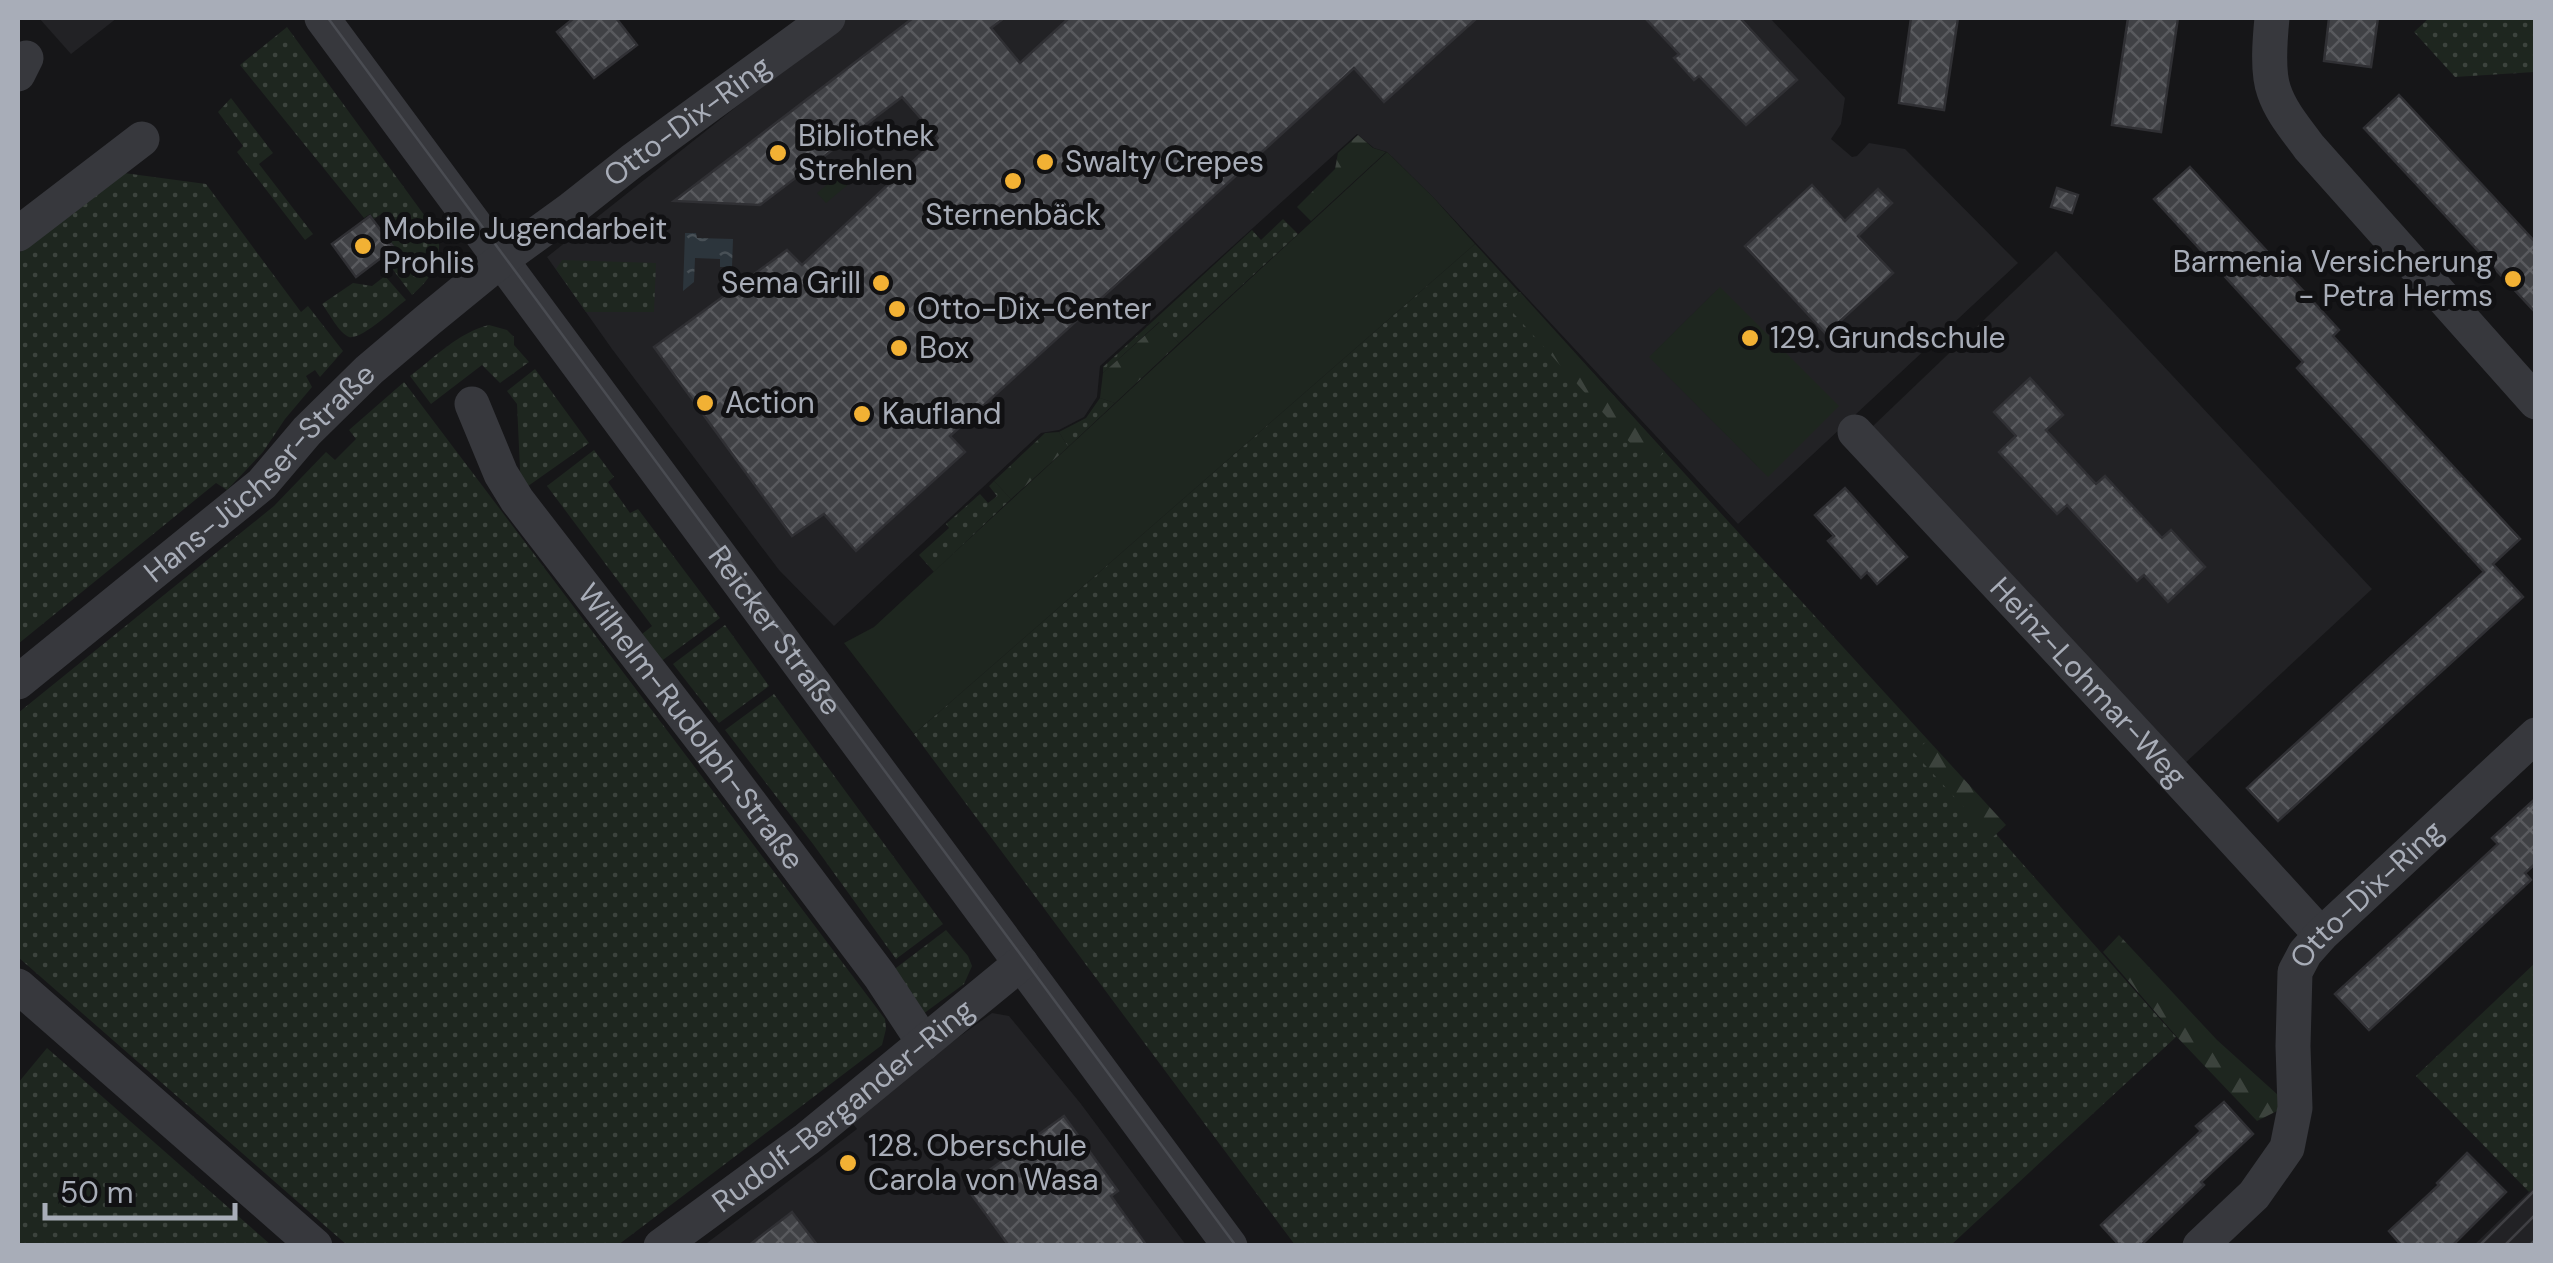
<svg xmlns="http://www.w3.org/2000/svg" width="2553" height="1263" viewBox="0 0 2553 1263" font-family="'DM Sans',sans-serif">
<defs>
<pattern id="industrial-furrows" width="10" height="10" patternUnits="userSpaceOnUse" patternTransform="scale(2.5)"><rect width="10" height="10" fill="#222225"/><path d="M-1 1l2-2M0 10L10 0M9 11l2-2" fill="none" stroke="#3f3f43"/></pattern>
<pattern id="grass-dots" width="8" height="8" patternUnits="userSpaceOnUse" patternTransform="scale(2.5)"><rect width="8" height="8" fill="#1e261f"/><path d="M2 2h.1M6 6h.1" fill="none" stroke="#3c433d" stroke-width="1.8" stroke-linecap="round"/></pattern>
<pattern id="forest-firs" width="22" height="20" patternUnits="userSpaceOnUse" patternTransform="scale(2.5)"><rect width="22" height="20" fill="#1e261f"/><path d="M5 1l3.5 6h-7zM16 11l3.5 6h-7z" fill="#3c433d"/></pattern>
<pattern id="water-ripples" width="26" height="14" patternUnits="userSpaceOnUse" patternTransform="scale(2.5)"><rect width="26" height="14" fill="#2c353c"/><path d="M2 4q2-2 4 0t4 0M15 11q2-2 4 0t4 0" fill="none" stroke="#485056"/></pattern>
<pattern id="building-cross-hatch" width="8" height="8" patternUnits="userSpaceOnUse" patternTransform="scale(2.5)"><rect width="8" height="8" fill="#404145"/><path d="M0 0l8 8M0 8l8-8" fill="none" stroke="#595a5e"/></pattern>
</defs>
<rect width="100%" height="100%" fill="#161618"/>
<!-- built -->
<g fill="#222225">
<path d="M 39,18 L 117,18 L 71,54 Z"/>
<path d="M 848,18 L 1770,18 L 1845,98 L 1841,124 L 1831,139 L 1852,157 L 1857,156 L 1869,143 L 1905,149 L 2018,263 L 1738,524 L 1433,197 L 1387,152 L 1374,148 L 1357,134 L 1100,366 L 1097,397 L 1084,417 L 1059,430 L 1041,433 L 834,626 L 779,570 L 612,349 L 547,257 Z"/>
<path d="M 2056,251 L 2372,589 L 2182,766 L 1873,426 Z"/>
<path d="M 992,1013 L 1009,1016 L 1081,1104 L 1186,1245 L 703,1246 L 857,1129 L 848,1117 Z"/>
</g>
<!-- industrial -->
<path fill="url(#industrial-furrows)" d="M 2535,1186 L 2535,1245 L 2473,1246 L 2529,1192 Z"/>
<!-- grass -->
<g fill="url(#grass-dots)">
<path d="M 2429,18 L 2535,18 L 2535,72 L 2455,77 L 2414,32 Z"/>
<path d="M 287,27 L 438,234 C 443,260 431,279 412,295 L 385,259 L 397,250 L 382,230 L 390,224 L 383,213 L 374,219 L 370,214 L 364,218 L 240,65 Z"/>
<path d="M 231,98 L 273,153 L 259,164 L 313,234 L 305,240 L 237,152 L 243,146 L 218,112 Z"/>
<path d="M 124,173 L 206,184 L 301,312 L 308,306 L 343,351 L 320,377 L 315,370 L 306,376 L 312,387 L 285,419 L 263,452 L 227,490 L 216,483 L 18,644 L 18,254 Z"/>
<path d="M 1283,219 L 1298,234 L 1179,343 L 1159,322 L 1103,373 L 1103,367 L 1252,230 L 1261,240 Z"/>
<path d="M 1475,244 L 1928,740 L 1926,743 L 1989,826 L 2176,1037 L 1951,1245 L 1295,1245 L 914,734 Z"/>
<path d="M 562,260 L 656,263 L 654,312 L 586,312 L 556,269 Z"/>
<path d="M 385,276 L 406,300 C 395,308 362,340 349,337 C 339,333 329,313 322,304 L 353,283 L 372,286 Z"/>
<path d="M 489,325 L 507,330 L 514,337 L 514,345 L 529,362 L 500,383 L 482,365 L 431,404 L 410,376 C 434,358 459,332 489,325 Z"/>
<path d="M 535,369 L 589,443 L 521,491 L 517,404 L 507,391 Z"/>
<path d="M 404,382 L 885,1019 L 886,1029 L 882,1045 L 618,1245 L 347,1245 L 18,957 L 18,713 L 274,506 L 326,452 L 335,460 L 356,439 L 349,430 Z"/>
<path d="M 1100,398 L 1115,403 L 1068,447 L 1059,432 L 1086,418 Z"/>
<path d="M 594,450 L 614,477 L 608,482 L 630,513 L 638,509 L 720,618 L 656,665 L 636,639 L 652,626 L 547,486 Z"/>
<path d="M 994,481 L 1011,499 L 934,572 L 919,555 L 949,528 L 946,524 L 980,494 L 988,503 L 997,496 L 989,486 Z"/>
<path d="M 725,625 L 769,686 L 719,723 L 673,664 Z"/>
<path d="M 774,694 L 943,924 L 896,959 L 813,844 L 725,730 Z"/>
<path d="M 946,930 L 968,956 L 972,966 L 964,984 L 923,1014 L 888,974 Z"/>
<path d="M 2535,963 L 2536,1186 L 2529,1192 L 2416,1076 Z"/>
<path d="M 47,1048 L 271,1245 L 18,1245 L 18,1083 Z"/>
</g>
<!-- forest -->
<g fill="url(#forest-firs)">
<path d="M 1358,135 L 1373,148 L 1386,152 L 1311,221 L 1297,207 L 1335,169 L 1338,153 Z"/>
<path d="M 1520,292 L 1665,452 L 1650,465 L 1506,305 Z"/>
<path d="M 1160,322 L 1179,343 L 1115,403 L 1100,398 L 1103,373 Z"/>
<path d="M 1059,432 L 1068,447 L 1011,499 L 994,481 L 1045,433 Z"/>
<path d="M 1928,740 L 2006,825 L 1992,838 L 1914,753 Z"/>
<path d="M 2119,935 L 2217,1040 L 2278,1095 L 2279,1110 L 2257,1121 L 2177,1037 L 2103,952 Z"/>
</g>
<!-- park -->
<g fill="#1e261f">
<path d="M 1387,152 L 1433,197 L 1475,244 L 914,734 L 844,643 L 874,627 Z"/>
<path d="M 841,173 L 850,183 L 826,203 L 817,193 Z"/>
<path d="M 1720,287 L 1839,406 L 1768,477 L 1649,357 Z"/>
</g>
<!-- water -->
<path fill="url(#water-ripples)" d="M 685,233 L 696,233 L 697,238 L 733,239 L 732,267 L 720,267 L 720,259 L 695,258 L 694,282 L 683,291 Z"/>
<!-- building -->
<g fill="url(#building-cross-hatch)" stroke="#303034" stroke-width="2.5">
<path d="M 574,18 L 616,18 L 637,45 L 594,78 L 557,32 Z"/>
<path d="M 913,18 L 1004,18 L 991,28 L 1020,63 L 1069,18 L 1477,18 L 1384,102 L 1354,68 L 950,436 L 965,452 L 856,551 L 824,514 L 792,536 L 654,347 L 787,250 L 802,265 L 938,138 L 902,97 L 760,205 L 674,201 Z"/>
<path d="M 1645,18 L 1740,18 L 1797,80 L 1746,125 L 1699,76 L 1694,80 L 1674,58 L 1679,54 Z"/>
<path d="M 1911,18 L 1958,18 L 1944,110 L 1899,103 Z"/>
<path d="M 2128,18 L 2178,18 L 2161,132 L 2112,125 Z"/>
<path d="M 2329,18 L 2378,18 L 2371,67 L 2324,61 Z"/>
<path d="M 2399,95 L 2536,243 L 2536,313 L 2364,128 Z"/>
<path d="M 2190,167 L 2339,330 L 2333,336 L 2520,539 L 2493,564 L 2523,597 L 2278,821 L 2247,788 L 2484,572 L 2297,368 L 2303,362 L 2154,199 Z"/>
<path d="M 1812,185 L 1845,221 L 1878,189 L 1892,203 L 1858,236 L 1893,273 L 1826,334 L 1745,246 Z"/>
<path d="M 2057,188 L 2078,195 L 2072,213 L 2051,207 Z"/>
<path d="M 370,216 L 394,248 L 356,277 L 332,244 Z"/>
<path d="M 2030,378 L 2063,415 L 2046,430 L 2096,484 L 2105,476 L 2162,538 L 2171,530 L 2205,567 L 2168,602 L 2144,575 L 2137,581 L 2067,505 L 2057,514 L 1999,452 L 2016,436 L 1994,412 Z"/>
<path d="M 1845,488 L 1907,557 L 1877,584 L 1867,572 L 1861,578 L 1828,541 L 1834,536 L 1815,515 Z"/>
<path d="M 2536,798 L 2536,863 L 2525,873 L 2531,880 L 2369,1030 L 2335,994 L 2498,844 L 2492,838 Z"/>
<path d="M 2224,1102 L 2253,1134 L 2201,1182 L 2204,1185 L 2140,1246 L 2120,1246 L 2101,1225 L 2201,1131 L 2196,1126 Z"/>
<path d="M 1064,1116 L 1118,1191 L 1111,1196 L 1147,1246 L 1009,1246 L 966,1187 Z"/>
<path d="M 2467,1153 L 2506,1192 L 2452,1246 L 2402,1246 L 2389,1231 L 2439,1185 L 2437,1183 Z"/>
<path d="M 792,1212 L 818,1246 L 748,1246 Z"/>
</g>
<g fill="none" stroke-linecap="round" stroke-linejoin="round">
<!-- minor -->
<g stroke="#37383d" stroke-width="35">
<path id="s1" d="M 322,18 L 1230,1246"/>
<path d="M 2272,18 C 2270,38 2267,72 2274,91 C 2281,112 2296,129 2309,147 L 2536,402"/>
<path d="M 18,74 L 26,58"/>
<path d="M 18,234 L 142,139"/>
<path id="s2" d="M 472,404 L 501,474 L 517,500 L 704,742 L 880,976 L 924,1043"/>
<path id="s3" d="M 1855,432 C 2011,599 2168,766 2321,935"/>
<path id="s4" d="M 18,682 L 262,484 L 307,431 L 369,370 L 428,320 L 505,257 L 570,210 L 632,161 L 828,18"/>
<path d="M 18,986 L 315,1246"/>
<path id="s5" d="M 661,1246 L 807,1139 L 1021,963"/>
<path id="s6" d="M 2200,1246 L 2254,1195 L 2287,1148 L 2295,1108 L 2293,1046 L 2295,972 L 2305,953 L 2321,935 L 2536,735"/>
</g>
<!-- tram -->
<path stroke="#4a4c52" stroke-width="2.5" d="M 328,18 L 1236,1246"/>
</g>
<!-- markers -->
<g fill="#f2b134" stroke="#111113" stroke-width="4">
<circle cx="778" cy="153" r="10"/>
<circle cx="1045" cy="162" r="10"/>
<circle cx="1013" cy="181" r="10"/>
<circle cx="363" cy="246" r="10"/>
<circle cx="2513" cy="279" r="10"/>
<circle cx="881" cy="283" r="10"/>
<circle cx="897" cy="309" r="10"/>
<circle cx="1750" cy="338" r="10"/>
<circle cx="899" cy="348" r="10"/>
<circle cx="705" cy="403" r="10"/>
<circle cx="862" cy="414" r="10"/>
<circle cx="848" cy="1163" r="10"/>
</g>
<g text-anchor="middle" stroke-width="10" stroke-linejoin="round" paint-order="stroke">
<!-- street labels -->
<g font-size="30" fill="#a8adb8" stroke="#111113">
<text dy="10" stroke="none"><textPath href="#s4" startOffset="875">Otto-Dix-Ring</textPath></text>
<text dy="10" stroke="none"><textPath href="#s4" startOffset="320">Hans-Jüchser-Straße</textPath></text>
<text dy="10" stroke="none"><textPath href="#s1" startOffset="762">Reicker Straße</textPath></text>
<text dy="10" stroke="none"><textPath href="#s3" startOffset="342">Heinz-Lohmar-Weg</textPath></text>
<text dy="10" stroke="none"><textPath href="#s2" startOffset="392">Wilhelm-Rudolph-Straße</textPath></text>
<text dy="10" stroke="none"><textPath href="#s6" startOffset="415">Otto-Dix-Ring</textPath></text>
<text dy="10" stroke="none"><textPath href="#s5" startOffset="230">Rudolf-Bergander-Ring</textPath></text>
</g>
<!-- poi labels -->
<g font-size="30" fill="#a8adb8" stroke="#111113" text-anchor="start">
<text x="798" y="146">Bibliothek<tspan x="798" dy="34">Strehlen</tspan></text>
<text x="1065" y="172">Swalty Crepes</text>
<text x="1013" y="225" text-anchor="middle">Sternenbäck</text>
<text x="383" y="239">Mobile Jugendarbeit<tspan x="383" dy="34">Prohlis</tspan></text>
<text x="2493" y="272" text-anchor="end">Barmenia Versicherung<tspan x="2493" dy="34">- Petra Herms</tspan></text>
<text x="861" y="293" text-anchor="end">Sema Grill</text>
<text x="917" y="319">Otto-Dix-Center</text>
<text x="1770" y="348">129. Grundschule</text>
<text x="919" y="358">Box</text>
<text x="725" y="413">Action</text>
<text x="882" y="424">Kaufland</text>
<text x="868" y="1156">128. Oberschule<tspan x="868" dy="34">Carola von Wasa</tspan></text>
</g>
</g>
<!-- border -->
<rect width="2553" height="1263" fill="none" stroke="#a8adb8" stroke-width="40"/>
<!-- scale -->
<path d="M45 1203v15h190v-15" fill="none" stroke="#a8adb8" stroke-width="5"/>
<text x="60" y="1203" font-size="30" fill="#a8adb8" stroke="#111113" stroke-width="8" paint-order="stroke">50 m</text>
</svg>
